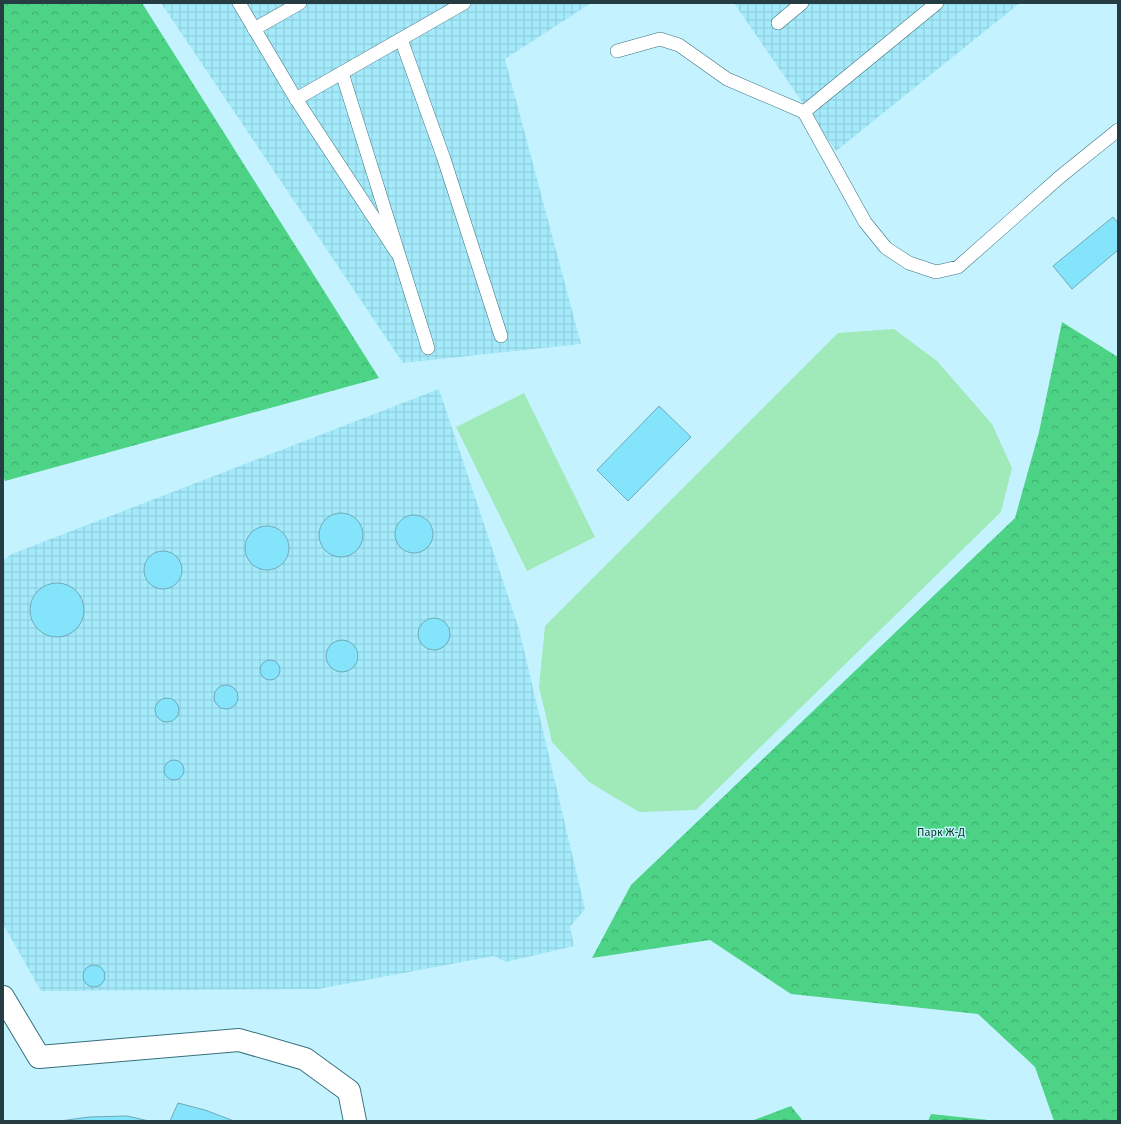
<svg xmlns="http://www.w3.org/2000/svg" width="1121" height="1124" viewBox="0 0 1121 1124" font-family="'Fira Sans',sans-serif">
<defs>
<pattern id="industrial-grid" width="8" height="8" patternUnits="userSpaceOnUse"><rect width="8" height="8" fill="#a4eafb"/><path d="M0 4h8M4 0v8" fill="none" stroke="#8dcad8"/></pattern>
<pattern id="forest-crowns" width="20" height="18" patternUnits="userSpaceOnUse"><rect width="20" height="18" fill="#4dd385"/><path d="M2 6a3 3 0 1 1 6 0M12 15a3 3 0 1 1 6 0" fill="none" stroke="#40ac6e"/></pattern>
</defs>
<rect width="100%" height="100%" fill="#c4f3ff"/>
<!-- industrial -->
<g fill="url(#industrial-grid)">
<path d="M 161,3 L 591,3 L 505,59 L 581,344 L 403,363 Z"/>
<path d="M 734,3 L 1020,3 L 836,151 Z"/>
<path d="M 439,389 L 519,629 L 585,909 L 570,927 L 574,946 L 506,962 L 494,956 L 318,989 L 41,991 L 3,924 L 3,560 L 12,554 Z"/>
</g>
<!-- forest -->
<g fill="url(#forest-crowns)">
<path d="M 3,3 L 142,3 L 379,378 L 5,481 L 3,475 Z"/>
<path d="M 1062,322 L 1118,357 L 1118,1121 L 1054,1121 L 1035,1067 L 978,1014 L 791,994 L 710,940 L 592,958 L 631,885 L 1015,518 L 1039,432 Z"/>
<path d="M 791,1106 L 803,1121 L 751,1121 Z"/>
<path d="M 931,1114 L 988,1120 L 988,1121 L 928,1121 Z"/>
</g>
<!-- pitch -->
<g fill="#a0e9b8">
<path d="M 894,329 L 937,361 L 992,424 L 1012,468 L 1001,512 L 696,810 L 639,812 L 589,782 L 552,742 L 539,687 L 545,626 L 838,333 Z"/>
<path d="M 524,393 L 595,537 L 527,571 L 456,427 Z"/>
</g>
<!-- building -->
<g fill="#83e4fb" stroke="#6fa9b7">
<path d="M 1113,217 L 1118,223 L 1118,250 L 1072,289 L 1053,266 Z"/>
<path d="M 659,406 L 691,437 L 628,501 L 597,470 Z"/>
<circle cx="341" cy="535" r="22"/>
<circle cx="414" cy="534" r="19"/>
<circle cx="267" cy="548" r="22"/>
<circle cx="163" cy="570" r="19"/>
<circle cx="57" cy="610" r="27"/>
<circle cx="434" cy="634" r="16"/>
<circle cx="342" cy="656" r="16"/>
<circle cx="270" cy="670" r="10"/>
<circle cx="226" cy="697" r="12"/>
<circle cx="167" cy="710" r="12"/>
<circle cx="174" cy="770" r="10"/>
<circle cx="94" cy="976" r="11"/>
<path d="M 178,1103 L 205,1110 L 234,1121 L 170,1121 Z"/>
<path d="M 127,1116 L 149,1121 L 60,1121 L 89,1117 Z"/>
</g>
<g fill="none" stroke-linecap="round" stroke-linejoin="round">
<defs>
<g id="lane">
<path d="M 239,3 L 296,99 L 397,253"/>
<path d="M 778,23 L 802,3"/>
<path d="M 254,29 L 300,3"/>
<path d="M 401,39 L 444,159 L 501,336"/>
<path d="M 617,51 L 660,39 L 679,45 L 727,79 L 804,112 L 865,222 L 886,248 L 909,263 L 936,272 L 958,267 L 1061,176 L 1118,130"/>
<path d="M 342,73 L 428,348"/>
<path d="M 296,99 L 464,3"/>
<path d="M 804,112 L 937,3"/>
</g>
<path id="street" d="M 3,997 L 39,1057 L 239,1040 L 305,1059 L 349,1091 L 355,1121"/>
</defs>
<!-- lane casing -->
<use href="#lane" stroke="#37717e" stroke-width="14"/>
<!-- street casing -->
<use href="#street" stroke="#37717e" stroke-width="24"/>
<!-- lane -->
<use href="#lane" stroke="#fff" stroke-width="13"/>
<!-- street -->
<use href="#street" stroke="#fff" stroke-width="22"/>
</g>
<g text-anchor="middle" stroke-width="3" stroke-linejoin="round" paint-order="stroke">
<!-- park labels -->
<g font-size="11" fill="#053e20" stroke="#c4f3ff">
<text x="941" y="836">Парк Ж-Д</text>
</g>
</g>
<!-- border -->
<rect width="1121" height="1124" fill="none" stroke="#243c42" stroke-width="8"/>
</svg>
